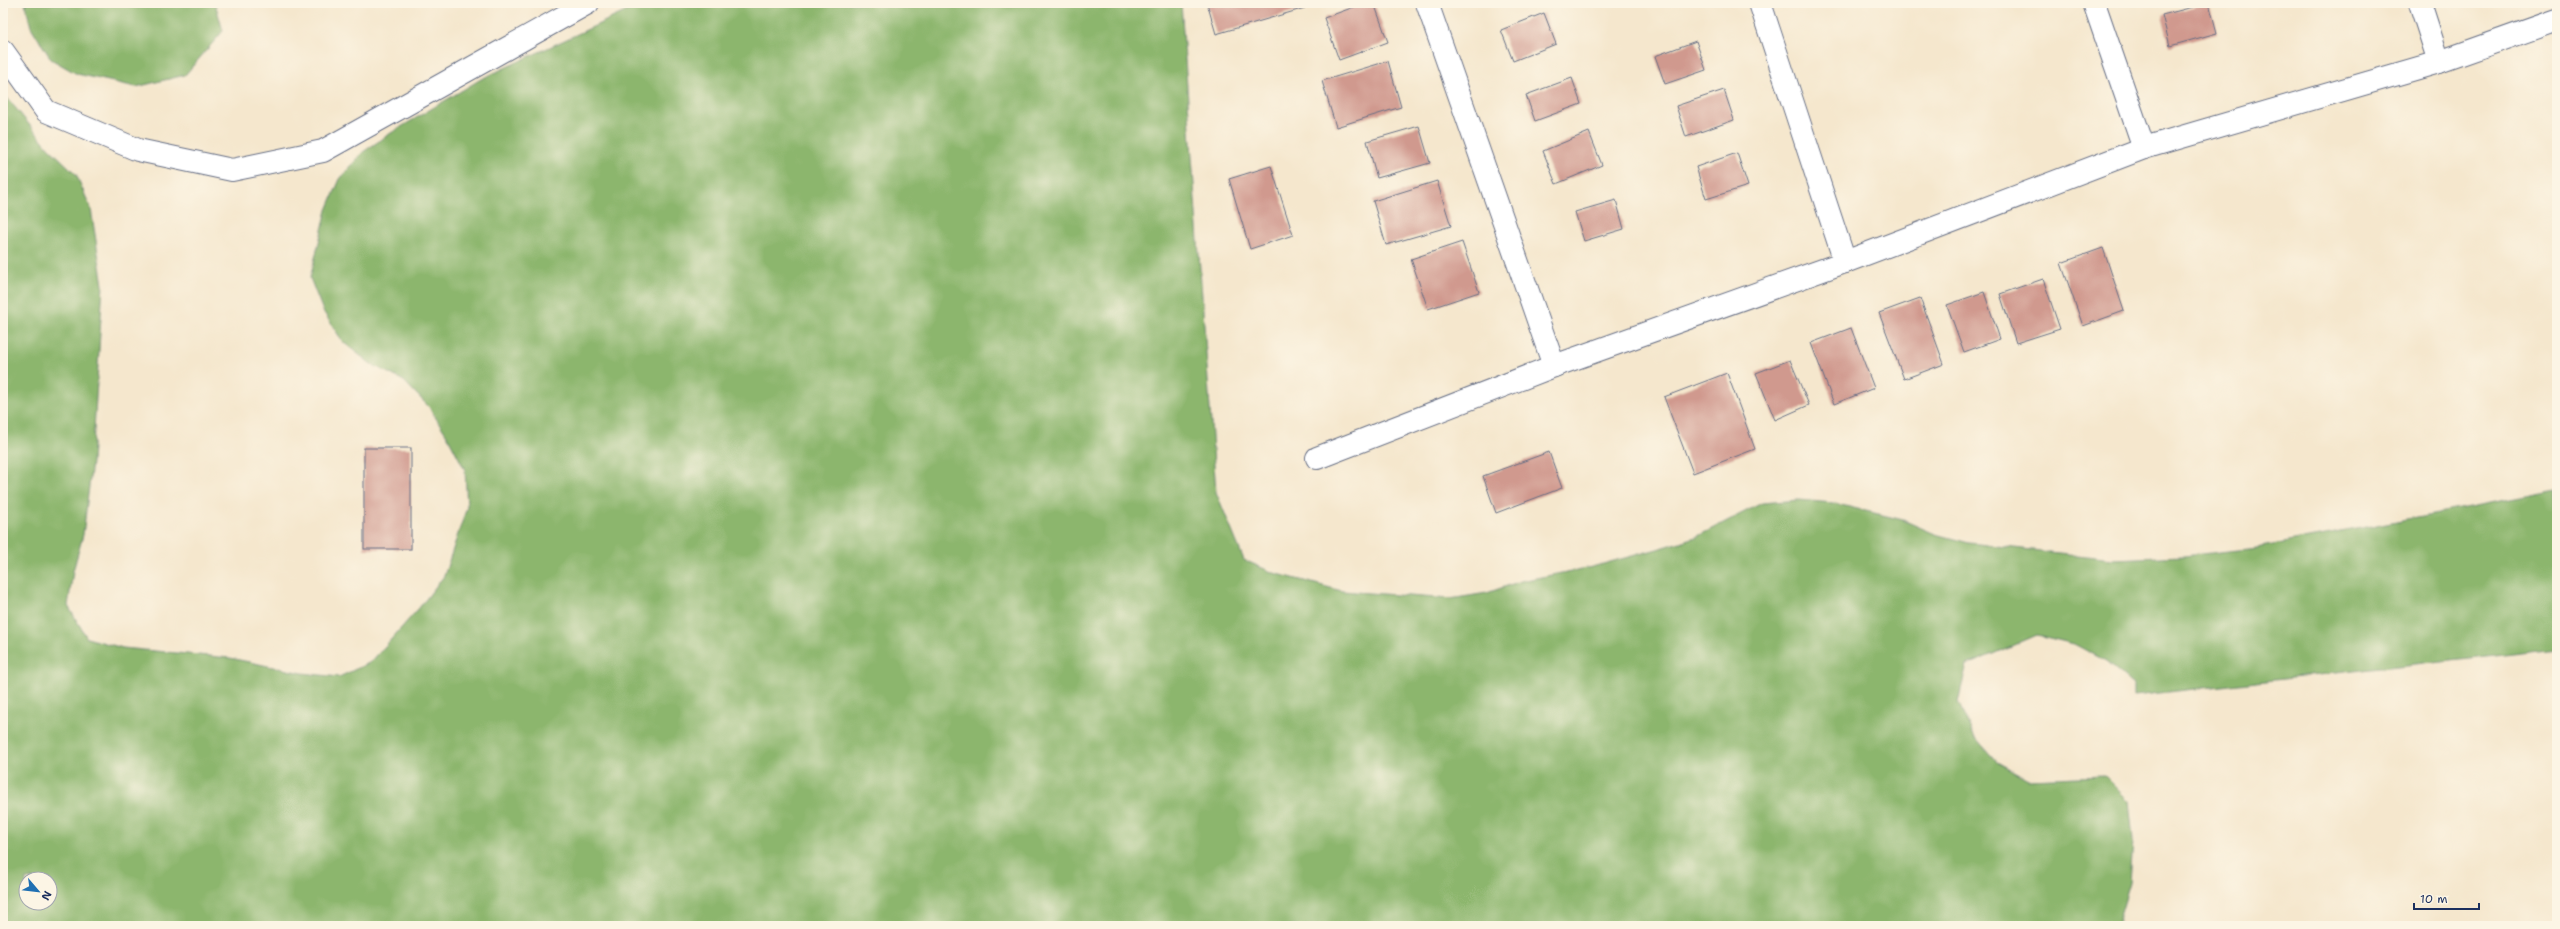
<svg xmlns="http://www.w3.org/2000/svg" width="2560" height="929" viewBox="0 0 2560 929" font-family="'Shantell Sans',sans-serif">
<rect width="100%" height="100%" fill="#fcf5e5"/>
<filter id="ink" filterUnits="userSpaceOnUse"><feTurbulence type="fractalNoise" baseFrequency=".025" numOctaves="2"/><feDisplacementMap in="SourceGraphic" scale="8" xChannelSelector="R" yChannelSelector="G"/><feConvolveMatrix kernelMatrix="1 2 1 2 8 2 1 2 1" color-interpolation-filters="sRGB"/></filter>
<filter id="wash" filterUnits="userSpaceOnUse"><feTurbulence type="fractalNoise" baseFrequency=".012" numOctaves="4" result="noise"/><feDisplacementMap in="SourceGraphic" scale="16" xChannelSelector="R" yChannelSelector="G"/><feGaussianBlur stdDeviation="0.9" result="paint"/><feColorMatrix in="noise" values="0 0 0 0 0 0 0 0 0 0 0 0 0 0 0 0 0 1.4 0 .05"/><feComposite in="paint" operator="in"/></filter>
<g filter="url(#wash)">
<rect width="100%" height="100%" fill="#f5e7cd"/>
<!-- forest -->
<g fill="#8cb66d" stroke="#547266" fill-rule="evenodd">
<path d="M 25,3 L 215,3 L 223,31 L 185,75 L 136,87 L 77,74 L 51,59 L 31,27 Z"/>
<path d="M 644,3 L 1181,3 L 1216,492 L 1244,560 L 1274,573 L 1342,591 L 1450,599 L 1487,593 L 1521,581 L 1592,567 L 1661,548 L 1696,537 L 1762,503 L 1799,500 L 1833,503 L 1903,520 L 1935,534 L 1969,543 L 2113,559 L 2184,556 L 2257,548 L 2557,490 L 2557,648 L 2133,696 L 2133,684 L 2106,661 L 2074,644 L 2037,635 L 1967,665 L 1958,702 L 1974,736 L 1997,762 L 2028,779 L 2104,776 L 2129,801 L 2133,841 L 2130,883 L 2117,926 L 3,926 L 3,93 L 48,147 L 76,174 L 91,209 L 103,285 L 92,462 L 83,535 L 73,571 L 68,606 L 87,638 L 123,648 L 230,658 L 302,673 L 339,677 L 371,662 L 419,608 L 444,576 L 467,507 L 465,470 L 448,437 L 429,407 L 404,381 L 371,364 L 343,342 L 323,311 L 310,278 L 327,210 L 340,179 L 363,152 L 391,133 L 481,79 ZM 26,879 L 50,879 L 50,903 L 26,903 Z"/>
</g>
<g id="blocks">
<!-- building -->
<g fill="#d0998e">
<path d="M 1207,3 L 1304,3 L 1305,8 L 1216,34 Z"/>
<path d="M 1365,3 L 1374,3 L 1388,42 L 1339,60 L 1324,18 Z"/>
<path d="M 2209,3 L 2217,33 L 2170,46 L 2162,15 Z"/>
<path d="M 1544,13 L 1556,44 L 1513,61 L 1501,30 Z"/>
<path d="M 1696,41 L 1706,70 L 1665,84 L 1655,56 Z"/>
<path d="M 1388,61 L 1401,107 L 1336,127 L 1322,81 Z"/>
<path d="M 1572,78 L 1581,104 L 1535,121 L 1526,95 Z"/>
<path d="M 1724,90 L 1734,120 L 1686,137 L 1676,106 Z"/>
<path d="M 1419,126 L 1430,163 L 1377,178 L 1367,141 Z"/>
<path d="M 1589,132 L 1602,165 L 1556,184 L 1543,151 Z"/>
<path d="M 1737,153 L 1748,186 L 1706,199 L 1696,167 Z"/>
<path d="M 1271,166 L 1293,235 L 1250,249 L 1229,179 Z"/>
<path d="M 1437,181 L 1451,226 L 1386,245 L 1373,201 Z"/>
<path d="M 1616,200 L 1624,229 L 1584,241 L 1575,212 Z"/>
<path d="M 1462,242 L 1479,292 L 1428,309 L 1411,259 Z"/>
<path d="M 2103,248 L 2124,311 L 2083,326 L 2061,263 Z"/>
<path d="M 2043,279 L 2060,329 L 2016,343 L 2000,294 Z"/>
<path d="M 1984,292 L 2000,339 L 1964,352 L 1947,305 Z"/>
<path d="M 1920,298 L 1944,364 L 1904,379 L 1879,313 Z"/>
<path d="M 1851,328 L 1874,388 L 1834,404 L 1811,343 Z"/>
<path d="M 1790,360 L 1809,405 L 1775,420 L 1756,373 Z"/>
<path d="M 1727,373 L 1755,449 L 1693,473 L 1664,397 Z"/>
<rect x="364" y="448" width="47" height="101"/>
<path d="M 1549,452 L 1562,488 L 1496,513 L 1483,476 Z"/>
</g>
</g>
</g>
<g filter="url(#ink)">
<use href="#blocks" fill-opacity="0" stroke="#676f85" stroke-width="1"/>
<g fill="none" stroke-linecap="round" stroke-linejoin="round">
<defs>
<path id="service" d="M 3,51 L 46,111 L 138,150 L 232,170 L 323,151 L 588,3"/>
<g id="minor">
<path d="M 1427,3 L 1554,366"/>
<path d="M 1760,3 L 1845,262"/>
<path d="M 2094,3 L 2144,148"/>
<path d="M 2420,3 L 2439,62"/>
<path d="M 1317,458 L 1554,366 L 1845,262 L 2144,148 L 2439,62 L 2557,20"/>
</g>
</defs>
<!-- service casing -->
<use href="#service" stroke="#676f85" stroke-width="24"/>
<!-- minor casing -->
<use href="#minor" stroke="#676f85" stroke-width="24"/>
<!-- service -->
<use href="#service" stroke="#fff" stroke-width="22"/>
<!-- minor -->
<use href="#minor" stroke="#fff" stroke-width="22"/>
</g>
</g>
<!-- margin -->
<rect width="2560" height="929" fill="none" stroke="#fcf5e5" stroke-width="16"/>
<!-- north arrow -->
<g transform="translate(38 891) rotate(118)"><circle r="19" fill="#fcf5e5" stroke="#a2a6af"/>
<path d="M0-3L7 15L0 10L-7 15Z" fill="#1f6fb2"/>
<text y="-6" font-size="11" font-weight="bold" text-anchor="middle" fill="#1b2f5e">N</text>
</g>
<!-- scale -->
<path d="M2414 903v6h65v-6" fill="none" stroke="#1b2f5e" stroke-width="2"/>
<text x="2420" y="903" font-size="12" fill="#1b2f5e" stroke="#fcf5e5" stroke-width="3" paint-order="stroke">10 m</text>
</svg>
